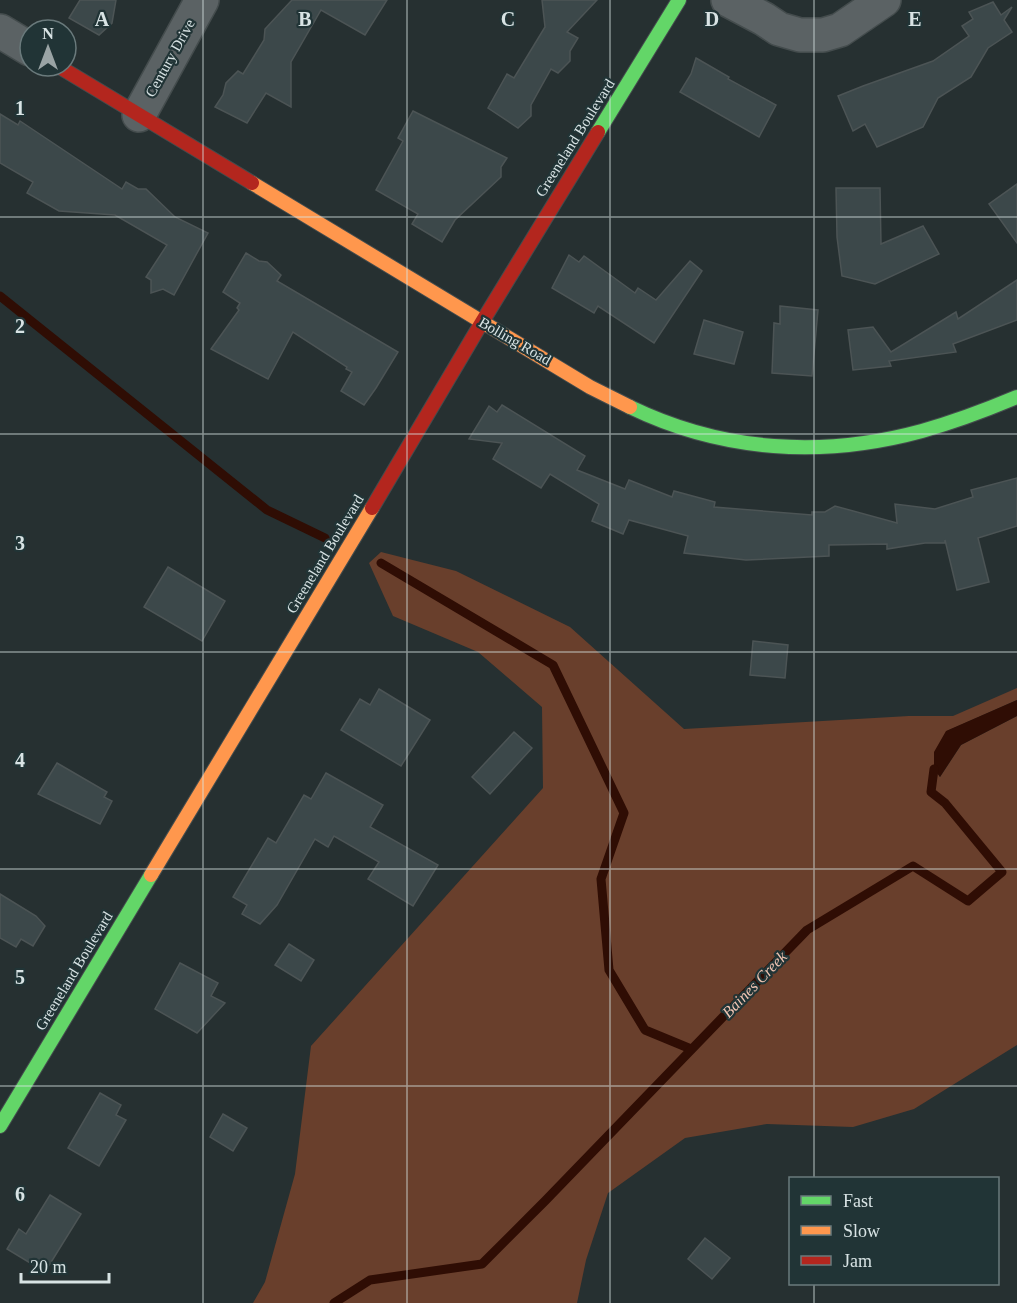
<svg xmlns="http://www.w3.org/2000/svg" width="1017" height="1303" viewBox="0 0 1017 1303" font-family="Georgia,serif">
<rect width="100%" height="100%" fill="#263031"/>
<!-- green -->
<path fill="#693f2c" d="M 381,552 L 456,571 L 570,627 L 684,729 L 909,716 L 953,716 L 1017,688 L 1017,700 L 947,731 L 934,768 L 940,777 L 961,745 L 1017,716 L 1017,1045 L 914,1109 L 853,1127 L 767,1124 L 685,1138 L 608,1193 L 586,1260 L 577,1303 L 253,1303 L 265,1282 L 295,1174 L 311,1046 L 543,788 L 542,707 L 478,652 L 393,616 L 369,563 Z"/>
<!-- water -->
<path fill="#2f0d04" d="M 1017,700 L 1017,716 L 961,745 L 940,777 L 934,769 L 934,752 L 946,731 Z"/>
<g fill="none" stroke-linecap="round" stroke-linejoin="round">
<!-- stream -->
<g stroke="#2f0d04" stroke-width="9">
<path d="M 0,296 L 267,510 L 325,538"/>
<path d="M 381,563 L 553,665 L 624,813 L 601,879 L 609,970 L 645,1030 L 691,1049"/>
<path d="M 334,1303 L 370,1280 L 482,1264 L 545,1201 L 807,930 L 913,866 L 968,901 L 1002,872 L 945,803 L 931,792 L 934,769"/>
</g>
</g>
<!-- building -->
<g fill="#3c484a" stroke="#4c5455" stroke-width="1.5">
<path d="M 80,0 L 116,0 L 112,23 L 99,35 L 69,18 Z"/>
<path d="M 292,0 L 387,0 L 365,35 L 321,10 L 291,62 L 291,107 L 266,93 L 247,123 L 215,107 L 223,95 L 226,83 L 238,71 L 243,74 L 264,40 L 265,29 Z"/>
<path d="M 542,0 L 597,0 L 567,32 L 578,38 L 570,51 L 570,61 L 558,73 L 551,69 L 531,105 L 531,116 L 518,128 L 488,108 L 507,74 L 514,78 L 545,27 Z"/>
<path d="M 993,2 L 1001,15 L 1012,7 L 1004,20 L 1012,32 L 988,48 L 971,77 L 938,98 L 923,127 L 877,147 L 865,124 L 853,131 L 838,96 L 863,86 L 933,61 L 969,36 L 962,26 L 973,19 L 969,12 Z"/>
<path d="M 696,58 L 729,77 L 728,79 L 776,105 L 759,137 L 680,92 L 691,74 Z"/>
<path d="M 413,111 L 507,158 L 501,167 L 501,177 L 455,220 L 442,242 L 412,224 L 418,214 L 376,190 L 403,141 L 398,138 Z"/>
<path d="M 0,114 L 18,125 L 20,121 L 122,189 L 126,182 L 138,189 L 146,189 L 175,217 L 208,233 L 174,295 L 163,289 L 151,293 L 151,280 L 146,277 L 167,245 L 115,215 L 59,211 L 27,193 L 33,182 L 0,163 Z"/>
<path d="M 1017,184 L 1017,243 L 989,204 Z"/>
<path d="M 836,188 L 880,188 L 881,244 L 923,226 L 939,254 L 875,284 L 842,276 L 837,237 Z"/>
<path d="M 246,253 L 259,261 L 267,262 L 281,275 L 277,281 L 398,352 L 376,388 L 364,405 L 341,391 L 352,372 L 346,369 L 347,367 L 293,332 L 268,379 L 211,349 L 239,310 L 237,308 L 240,303 L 223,292 Z"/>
<path d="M 569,255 L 579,262 L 584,256 L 635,293 L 638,288 L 656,300 L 690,261 L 702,271 L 654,343 L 598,306 L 594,313 L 552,288 Z"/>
<path d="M 1017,280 L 1017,320 L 953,344 L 956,352 L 889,361 L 891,366 L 853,370 L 848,330 L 873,327 L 891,352 L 956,312 L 958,319 Z"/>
<path d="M 780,306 L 818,310 L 812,376 L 772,373 L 774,323 L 780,324 Z"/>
<path d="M 704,320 L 743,332 L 734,364 L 694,354 Z"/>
<path d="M 502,405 L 585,456 L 577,470 L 625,489 L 629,480 L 672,497 L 674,491 L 715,502 L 714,507 L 812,515 L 812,512 L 825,512 L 835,506 L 897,523 L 895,504 L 935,509 L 973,497 L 971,490 L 1017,478 L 1017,526 L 978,538 L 989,582 L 957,590 L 945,540 L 945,543 L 925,543 L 887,549 L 887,544 L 829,545 L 829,556 L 746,560 L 684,553 L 688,536 L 629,520 L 623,534 L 592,521 L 599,504 L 550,474 L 541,488 L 493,459 L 502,443 L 469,439 L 489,406 L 497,412 Z"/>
<path d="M 168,567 L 225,601 L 202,641 L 144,607 Z"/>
<path d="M 753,641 L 788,645 L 785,678 L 750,675 Z"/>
<path d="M 379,689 L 430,720 L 401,766 L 341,730 L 360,699 L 370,705 Z"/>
<path d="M 514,732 L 532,748 L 490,794 L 472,777 Z"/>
<path d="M 57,763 L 107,792 L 104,797 L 112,801 L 100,824 L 38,794 Z"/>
<path d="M 326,773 L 383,805 L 370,827 L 438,865 L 413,906 L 368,879 L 379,862 L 334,836 L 328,847 L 315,839 L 277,905 L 260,924 L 242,914 L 247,905 L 233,897 L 268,838 L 276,843 L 304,795 L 311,799 Z"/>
<path d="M 0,894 L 36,916 L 45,926 L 33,946 L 21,939 L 16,947 L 0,938 Z"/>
<path d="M 289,944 L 314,960 L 301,981 L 275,965 Z"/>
<path d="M 180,963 L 218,983 L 211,996 L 225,1003 L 197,1033 L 155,1009 Z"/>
<path d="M 100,1093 L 121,1105 L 116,1115 L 126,1120 L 99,1166 L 68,1148 Z"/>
<path d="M 223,1114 L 247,1128 L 233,1151 L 210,1137 Z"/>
<path d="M 50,1195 L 81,1214 L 45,1272 L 7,1249 L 19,1229 L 26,1234 Z"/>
<path d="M 705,1238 L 730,1258 L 712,1279 L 688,1259 Z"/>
</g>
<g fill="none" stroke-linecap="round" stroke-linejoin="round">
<defs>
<g id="street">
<path d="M 728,0 L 764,19 L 779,29 L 800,35 L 823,35 L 840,30 L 884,0"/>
<path d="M 0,31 L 30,49"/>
<path d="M 139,115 L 202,0"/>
</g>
<g id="fast">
<path d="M 598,132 L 679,0"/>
<path d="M 630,407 C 723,452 823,458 922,431 C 954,422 986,410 1017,397"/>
<path d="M 0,1126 L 151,875"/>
</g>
<g id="slow">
<path d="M 252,183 L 590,387 L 630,407"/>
<path d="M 151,875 L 372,508"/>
</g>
<g id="jam">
<path d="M 58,66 L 252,183"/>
<path d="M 372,508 L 482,322 L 598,132"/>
</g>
</defs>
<!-- street casing -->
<use href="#street" stroke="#444c4d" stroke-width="36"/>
<!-- fast casing -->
<use href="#fast" stroke="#444c4d" stroke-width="16"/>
<!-- slow casing -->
<use href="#slow" stroke="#444c4d" stroke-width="16"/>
<!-- jam casing -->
<use href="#jam" stroke="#444c4d" stroke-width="16"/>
<!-- street -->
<use href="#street" stroke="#5b6264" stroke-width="33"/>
<!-- fast -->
<use href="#fast" stroke="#63d668" stroke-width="14"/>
<!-- slow -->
<use href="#slow" stroke="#ff974d" stroke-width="14"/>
<!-- jam -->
<use href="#jam" stroke="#b3261e" stroke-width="14"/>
</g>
<!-- grid -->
<path fill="none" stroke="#d8e3e4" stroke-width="1.5" stroke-opacity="0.55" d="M 203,0 L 203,1303M 407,0 L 407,1303M 610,0 L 610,1303M 814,0 L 814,1178M 0,217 L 1017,217M 0,434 L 1017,434M 0,652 L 1017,652M 0,869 L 1017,869M 0,1086 L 1017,1086M 814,1284 L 814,1303"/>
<g text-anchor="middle" stroke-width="4.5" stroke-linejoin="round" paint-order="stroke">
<!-- street labels -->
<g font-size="15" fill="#d8e3e4" stroke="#213436">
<text transform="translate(170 58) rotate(-61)" y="5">Century Drive</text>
<text transform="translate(575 138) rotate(-58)" y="5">Greeneland Boulevard</text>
<text transform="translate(515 341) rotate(30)" y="5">Bolling Road</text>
<text transform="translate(325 554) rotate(-59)" y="5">Greeneland Boulevard</text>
<text transform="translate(74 971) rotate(-59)" y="5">Greeneland Boulevard</text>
</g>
<!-- water labels -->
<g font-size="16" font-style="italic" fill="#f1c4b2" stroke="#213436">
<text transform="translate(754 984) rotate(-46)" y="6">Baines Creek</text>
</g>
</g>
<g font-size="20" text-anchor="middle" font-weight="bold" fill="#d8e3e4" stroke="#213436" stroke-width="4.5" stroke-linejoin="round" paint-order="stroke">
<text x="102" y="26">A</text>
<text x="305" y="26">B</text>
<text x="508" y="26">C</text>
<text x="712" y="26">D</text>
<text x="915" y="26">E</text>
<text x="20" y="115">1</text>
<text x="20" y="333">2</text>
<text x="20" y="550">3</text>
<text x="20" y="767">4</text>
<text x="20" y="984">5</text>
<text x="20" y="1201">6</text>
</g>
<!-- legend -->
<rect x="789" y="1177" width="210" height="108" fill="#213436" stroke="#6a7a7c" stroke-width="1.5"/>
<rect x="801" y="1196" width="30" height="9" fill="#63d668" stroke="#6a7a7c" stroke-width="1.5"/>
<text x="843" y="1207" font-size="18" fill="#d8e3e4">Fast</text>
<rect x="801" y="1226" width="30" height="9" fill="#ff974d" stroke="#6a7a7c" stroke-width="1.5"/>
<text x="843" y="1237" font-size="18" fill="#d8e3e4">Slow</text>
<rect x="801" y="1256" width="30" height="9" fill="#b3261e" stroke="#6a7a7c" stroke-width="1.5"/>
<text x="843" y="1267" font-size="18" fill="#d8e3e4">Jam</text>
<!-- north arrow -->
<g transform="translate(48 48)"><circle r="28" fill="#213436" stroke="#6a7a7c" stroke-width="1.5"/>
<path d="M0-4.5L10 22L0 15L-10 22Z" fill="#9aa4a5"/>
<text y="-9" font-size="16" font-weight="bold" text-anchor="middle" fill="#d8e3e4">N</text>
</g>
<!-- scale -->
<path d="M21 1273v9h88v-9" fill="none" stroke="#d8e3e4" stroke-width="3"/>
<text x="30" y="1273" font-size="18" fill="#d8e3e4" stroke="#213436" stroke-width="4.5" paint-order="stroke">20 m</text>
</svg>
